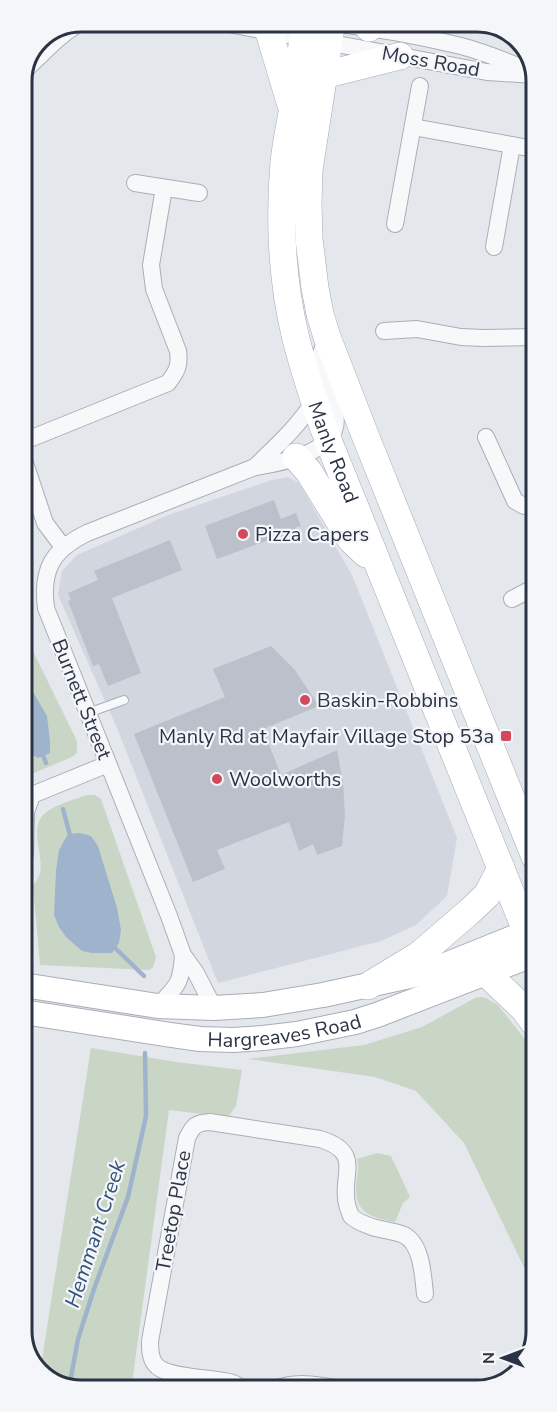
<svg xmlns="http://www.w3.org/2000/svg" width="557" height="1412" viewBox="0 0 557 1412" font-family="'Nunito Sans',sans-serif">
<rect width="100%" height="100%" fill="#e4e7ec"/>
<!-- built -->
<path fill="#d2d6de" d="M 288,477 L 299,483 L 352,575 L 457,838 L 447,896 L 416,925 L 381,941 L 218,983 L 117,728 L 58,595 L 62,571 L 77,555 L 168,515 L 272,480 Z"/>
<!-- green -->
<g fill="#c9d6c5">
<path d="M 22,629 L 77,741 L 77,753 L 72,757 L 22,778 Z"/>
<path d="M 87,795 L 95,795 L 101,799 L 156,957 L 153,967 L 149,970 L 40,965 L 33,886 C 35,882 39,878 40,873 C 44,856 29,828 44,814 C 55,804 74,800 87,795 Z"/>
<path d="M 481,997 L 486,998 L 498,1005 L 528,1043 L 536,1062 L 536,1292 L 464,1143 L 416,1091 L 375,1077 L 248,1059 L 364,1045 L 422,1027 L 475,998 Z"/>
<path d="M 91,1048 L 176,1062 L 242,1070 L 236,1106 L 228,1117 L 169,1110 L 131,1391 L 77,1391 L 44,1378 L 40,1372 Z"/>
<path d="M 377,1153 L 391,1156 L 410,1197 L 403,1203 L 395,1222 C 374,1218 355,1214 356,1188 C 356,1178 360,1170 357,1159 Z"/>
</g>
<!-- water -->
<g fill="#9fb4cc">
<path d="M 22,673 L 47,716 L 50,741 L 50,753 L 38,758 L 22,749 Z"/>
<path d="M 80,833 L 91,836 L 98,846 L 117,908 L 121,930 L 119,943 L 112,953 L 92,953 L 82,951 L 66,937 L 59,927 L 54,915 L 56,871 L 59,850 L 68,834 Z"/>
</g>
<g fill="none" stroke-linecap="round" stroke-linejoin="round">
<!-- stream -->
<g stroke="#9fb4cc" stroke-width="4.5">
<path d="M 41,750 L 46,763"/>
<path d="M 63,809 L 71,839"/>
<path d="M 113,946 L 144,976"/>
<path d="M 69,1388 L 78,1339 L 94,1289 L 128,1197 L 146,1116 L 145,1053"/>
</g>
</g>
<!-- building -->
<g fill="#bbc0ca">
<path d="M 274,500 L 281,519 L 296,513 L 301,526 L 296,527 L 297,530 L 217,559 L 205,526 Z"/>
<path d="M 170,540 L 182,570 L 112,598 L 141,673 L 108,686 L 99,664 L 93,666 L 68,601 L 71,600 L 68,593 L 98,580 L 94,571 Z"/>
<path d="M 271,646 L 294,669 L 319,706 L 263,729 L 281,775 L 337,750 L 343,783 L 345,815 L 342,846 L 317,855 L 313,844 L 299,851 L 289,822 L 217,850 L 225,869 L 193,882 L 134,734 L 225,697 L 213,669 Z"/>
</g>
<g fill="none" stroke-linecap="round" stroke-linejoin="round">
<defs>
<path id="service" d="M 88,713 L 124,700"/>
<g id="minor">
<path d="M 213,21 L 487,72 L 534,75"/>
<path d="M 322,22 C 369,27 416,35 461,46 C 484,52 506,61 527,70"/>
<path d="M 39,39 L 39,38"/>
<path d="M 24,71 C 44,53 60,33 84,21"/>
<path d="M 413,127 L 534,149"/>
<path d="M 135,183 L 199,193"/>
<path d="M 395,224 L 420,86"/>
<path d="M 494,247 L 512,145"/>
<path d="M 384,331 L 417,329 L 461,337 L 484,338 L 534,337"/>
<path d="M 486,437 L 515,501 L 524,506 L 535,508"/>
<path d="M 22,442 L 168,383 C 177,371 180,366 178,351 L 154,289 L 151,265 L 164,188"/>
<path d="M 22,454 L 45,523 L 63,547"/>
<path d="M 255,467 C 276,446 298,427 314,401"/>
<path d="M 512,599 L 535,587"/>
<path d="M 22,859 L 25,855 L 26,812 L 32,795 L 108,764"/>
<path d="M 158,1006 C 178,985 181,984 183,955"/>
<path d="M 214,1008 L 196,973 L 183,955 L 169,916 L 46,608 C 41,570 52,550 87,533 L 255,467 C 281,463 343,452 335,414 C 332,400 326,387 323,374 C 321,370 319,364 319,360 C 320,353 325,345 327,338"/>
<path d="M 245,1390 C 241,1387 237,1385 233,1383 C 215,1377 165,1379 155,1364 C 150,1358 150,1349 150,1341 L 187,1138 C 193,1126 195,1123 210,1122 L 320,1139 C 366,1153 338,1177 348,1208 C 349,1210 350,1214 351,1216 C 357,1222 365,1224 372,1227 C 383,1230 394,1231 404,1235 C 422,1244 423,1276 425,1294"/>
<path d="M 273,1390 C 297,1379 323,1386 348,1390"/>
</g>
<g id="secondary">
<path d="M 23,985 L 158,1006 L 214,1008 L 263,1005 L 323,995 L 428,972 L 535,929"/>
<path id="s1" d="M 23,1012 L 171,1035 L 200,1039 L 233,1040 L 263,1038 L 297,1034 L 355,1022 L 377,1015 L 535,954"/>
</g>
<g id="primary">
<path id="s2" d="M 306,21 C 301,50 297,79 293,107 C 290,125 286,143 284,162 C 279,220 282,282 296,339 C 305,374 316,407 328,440 L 527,933 L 535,959"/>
<path d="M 332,21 L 309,170 L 308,203 L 309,239 L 315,288 L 320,314 L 327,337 L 367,440 L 535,857"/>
<path d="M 366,21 L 369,28"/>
<path d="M 269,32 L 290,102"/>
<path d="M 324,75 L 400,56"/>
<path d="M 296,457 L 309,472 L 351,540 L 366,554"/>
<path d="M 486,973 L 524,1009 L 535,1024"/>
<path d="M 368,986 L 419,955 L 469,912 L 487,895 L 501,868"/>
</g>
</defs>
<!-- service casing -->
<use href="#service" stroke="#a9aeb7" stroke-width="10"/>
<!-- minor casing -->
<use href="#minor" stroke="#a9aeb7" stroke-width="18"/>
<!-- secondary casing -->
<use href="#secondary" stroke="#a9aeb7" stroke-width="26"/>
<!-- primary casing -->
<use href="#primary" stroke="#a3abb8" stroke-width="28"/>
<!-- service -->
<use href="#service" stroke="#f7f8fa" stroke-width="8"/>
<!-- minor -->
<use href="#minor" stroke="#f7f8fa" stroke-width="16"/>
<!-- secondary -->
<use href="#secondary" stroke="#fff" stroke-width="24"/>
<!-- primary -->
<use href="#primary" stroke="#fff" stroke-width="27"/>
</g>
<!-- markers -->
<g fill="#d1495b" stroke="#f4f6f9" stroke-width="2">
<circle cx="243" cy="534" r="6"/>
<circle cx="305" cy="700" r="6"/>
<rect x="500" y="730" width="12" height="12" rx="3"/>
<circle cx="217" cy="779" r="6"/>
</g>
<g text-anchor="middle" stroke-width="4.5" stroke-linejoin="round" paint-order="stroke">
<!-- street labels -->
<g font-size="20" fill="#2b3445" stroke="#f4f6f9">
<text transform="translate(431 61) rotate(10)" y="7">Moss Road</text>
<text dy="7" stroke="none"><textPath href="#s2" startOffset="440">Manly Road</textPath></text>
<text transform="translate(82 699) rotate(68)" y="7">Burnett Street</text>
<text dy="7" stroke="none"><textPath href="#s1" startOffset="264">Hargreaves Road</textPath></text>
<text transform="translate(173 1211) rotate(-80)" y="7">Treetop Place</text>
</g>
<!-- poi labels -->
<g font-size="20" fill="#2b3445" stroke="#f4f6f9" text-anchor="start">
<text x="255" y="541">Pizza Capers</text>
<text x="317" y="707">Baskin-Robbins</text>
<text x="494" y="743" text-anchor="end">Manly Rd at Mayfair Village Stop 53a</text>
<text x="229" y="786">Woolworths</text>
</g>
<!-- water labels -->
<g font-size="21" font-style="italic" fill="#34527a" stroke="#f4f6f9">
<text transform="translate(95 1234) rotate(-72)" y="7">Hemmant Creek</text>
</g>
</g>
<!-- crop -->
<path d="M0 0H557V1412H0ZM81 32H477A49 49 0 0 1 526 81V1331A49 49 0 0 1 477 1380H81A49 49 0 0 1 32 1331V81A49 49 0 0 1 81 32Z" fill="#f4f6f9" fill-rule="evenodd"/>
<path fill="none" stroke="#2b3445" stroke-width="3" d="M81 32H477A49 49 0 0 1 526 81V1331A49 49 0 0 1 477 1380H81A49 49 0 0 1 32 1331V81A49 49 0 0 1 81 32Z"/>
<!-- north arrow -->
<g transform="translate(503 1358) rotate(270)" stroke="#f4f6f9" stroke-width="4.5" paint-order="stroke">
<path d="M0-4.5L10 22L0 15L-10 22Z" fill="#2b3445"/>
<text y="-9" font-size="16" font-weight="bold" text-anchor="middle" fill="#2b3445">N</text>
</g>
</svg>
